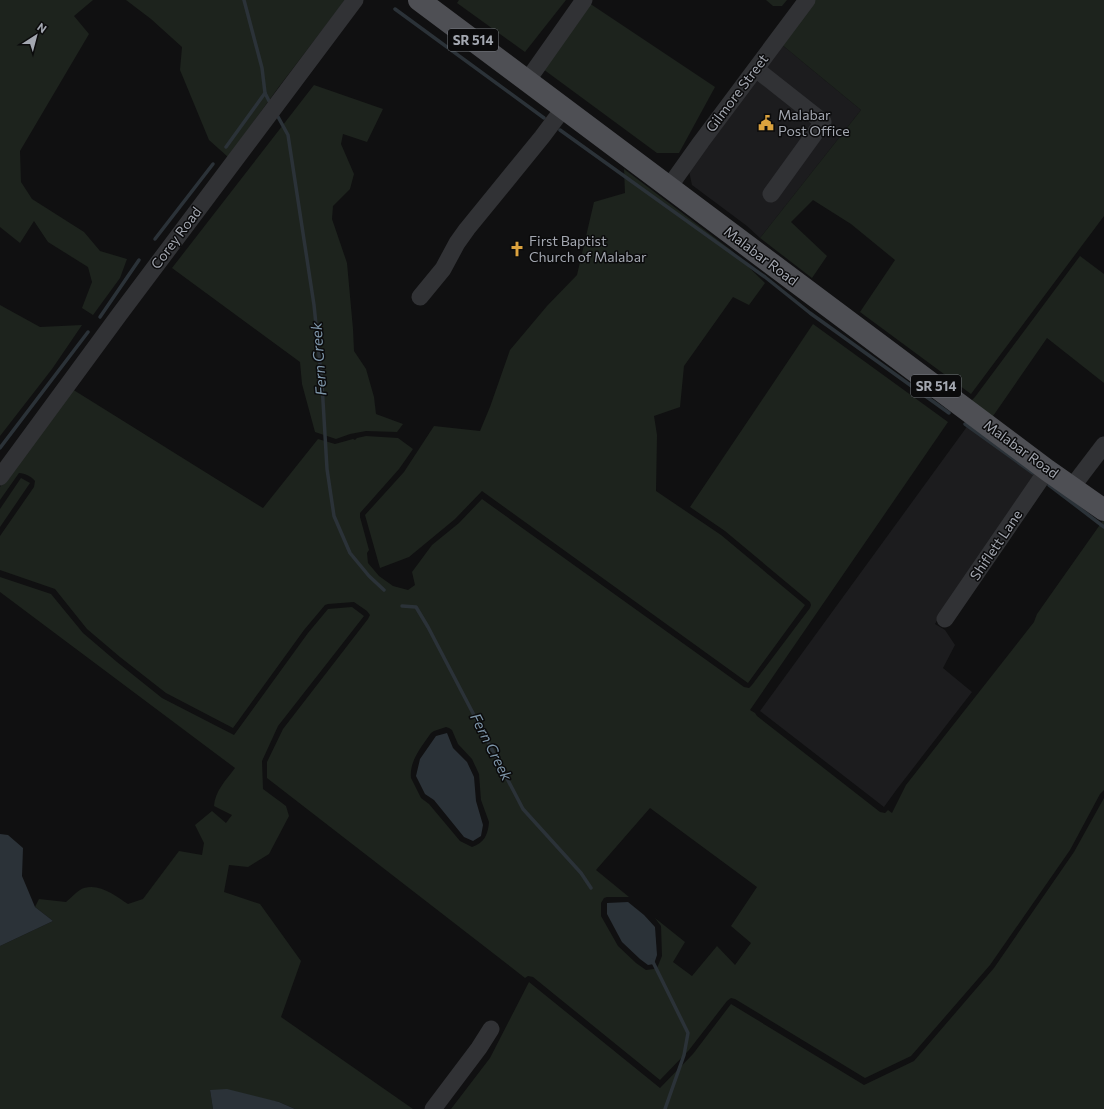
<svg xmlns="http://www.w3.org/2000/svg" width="1104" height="1109" viewBox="0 0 1104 1109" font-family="Commissioner,sans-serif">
<rect width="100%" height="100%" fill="#101011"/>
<!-- built -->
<g fill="#1c1c1e">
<path d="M 781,44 L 861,110 L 760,238 L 747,226 L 692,185 L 689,171 Z"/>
<path d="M 970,418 L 1038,472 L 942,613 L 935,624 L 945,630 L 955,645 L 943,668 L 972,692 L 897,789 L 884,807 L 760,711 L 966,428 Z"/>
</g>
<!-- green -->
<g fill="#1d231d" fill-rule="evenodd">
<path d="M 0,0 L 93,0 L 74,16 L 89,34 L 20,151 L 21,182 L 32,199 L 84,232 L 100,251 L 127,259 L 120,278 L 93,315 L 82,308 L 92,282 L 88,267 L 48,242 L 34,221 L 20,243 L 0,227 Z"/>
<path d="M 126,0 L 345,0 L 278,88 L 228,157 L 209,140 L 180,70 L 182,47 L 151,19 Z"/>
<path d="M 459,0 L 566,0 L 525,52 L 457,3 Z"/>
<path d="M 766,0 L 787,0 L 782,6 L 773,6 Z"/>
<path d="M 813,0 L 1104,0 L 1104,216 L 971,394 L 860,312 L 895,260 L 851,224 L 813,200 L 791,222 L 827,256 L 812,278 L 760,238 L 861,110 L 781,44 Z"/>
<path d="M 586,1 L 715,87 L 679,153 L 657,153 L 543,69 Z"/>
<path d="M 314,85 L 383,109 L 367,142 L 343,134 L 341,144 L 354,174 L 350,189 L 333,206 L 332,219 L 347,263 L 353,329 L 354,351 L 366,369 L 374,397 L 376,414 L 403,424 L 397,432 L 366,431 L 350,434 L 336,439 L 315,432 L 302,384 L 300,362 L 172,268 Z"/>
<path d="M 624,169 L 731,250 L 765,283 L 749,305 L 733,297 L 684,366 L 680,407 L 654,416 L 657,435 L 656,491 L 721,535 L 805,605 L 748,683 L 482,491 L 455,519 L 409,557 L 380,568 L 365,515 L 404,472 L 434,426 L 480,431 L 490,407 L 510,350 L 547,306 L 577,275 L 594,202 L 625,193 Z"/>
<path d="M 1080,256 L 1104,274 L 1104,383 L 1047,338 L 991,419 L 969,400 L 972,400 L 975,397 Z"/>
<path d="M 0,305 L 40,327 L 82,325 L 52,369 L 0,436 Z"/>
<path d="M 813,324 L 948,422 L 750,710 L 755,713 L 757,716 L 880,812 L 885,813 L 888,810 L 892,813 L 906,785 L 1034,622 L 1037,614 L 1104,519 L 1104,790 L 1100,794 L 1070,850 L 990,965 L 911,1056 L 865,1078 L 735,999 L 731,998 L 727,1001 L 689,1050 L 660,1080 L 533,977 L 528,976 L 525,978 L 267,778 L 267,762 L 283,729 L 368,619 L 370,615 L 367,611 L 354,602 L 328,604 L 325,605 L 304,630 L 233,728 L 166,693 L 120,657 L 87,629 L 55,589 L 0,570 L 0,536 L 34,487 L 35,481 C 32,477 25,473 19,473 L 0,500 L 0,487 L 72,389 L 263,508 L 318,439 L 335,444 L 353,439 L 355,440 L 357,438 L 366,436 L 398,438 L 413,449 L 399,469 L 360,513 L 360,517 L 369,550 L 367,553 L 368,563 L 379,576 L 393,586 L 408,590 L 415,585 L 412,572 L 432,545 L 459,523 L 482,499 L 744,687 L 749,688 L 752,685 L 810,608 L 811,605 L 810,602 L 725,531 L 690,507 ZM 446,727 L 449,728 L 452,730 L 458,744 L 472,759 L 479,774 L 481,800 L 489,822 C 488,835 484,843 472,847 L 460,841 L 429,804 L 421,798 L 411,778 C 409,761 422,746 431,733 L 434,731 ZM 650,808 L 757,887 L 731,926 L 751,943 L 735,965 L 717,946 L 692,976 L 673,962 L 685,942 L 655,918 L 661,926 L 662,956 L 657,968 L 654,969 L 646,970 L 636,963 L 618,946 L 601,916 L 601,903 L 604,898 L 607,897 L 629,897 L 596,870 Z"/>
<path d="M 21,478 L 30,483 L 0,527 L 0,509 Z"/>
<path d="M 0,577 L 51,594 L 83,633 L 117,662 L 162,698 L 234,735 L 308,633 L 328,609 L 352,607 L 364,616 L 278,726 L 262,761 L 263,789 L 286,806 L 289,816 L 269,854 L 248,867 L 229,865 L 224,892 L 260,904 L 301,961 L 281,1017 L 413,1109 L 295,1109 L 279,1102 L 210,1090 L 213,1109 L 0,1109 L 0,946 L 53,921 L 35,907 L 39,899 L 66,902 C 70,899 79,889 84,888 C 100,883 116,896 128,904 L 143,899 L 179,851 L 202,855 L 204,843 L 195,825 L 212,811 L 226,823 L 232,815 L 214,806 C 215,791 226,780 235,768 L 0,592 Z"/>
<path d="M 1104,798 L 1104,1109 L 451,1109 L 490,1058 L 529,982 L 660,1088 L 693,1054 L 731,1004 L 864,1085 L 914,1061 L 994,968 L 1074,852 Z"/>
</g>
<!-- water -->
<g fill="#2b3238">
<path d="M 447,733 L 453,748 L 467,762 L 474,777 L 476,801 L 483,825 L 481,836 L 473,841 L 464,837 L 434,800 L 425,794 L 416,776 L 420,759 L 436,736 Z"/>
<path d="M 0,834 L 8,835 L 23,848 L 22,876 L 35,907 L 53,921 L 0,946 Z"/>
<path d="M 628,902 L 644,915 L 655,927 L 657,955 L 654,964 L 648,965 L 640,959 L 622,942 L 607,914 L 607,903 Z"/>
<path d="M 227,1089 L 279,1102 L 295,1109 L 213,1109 L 210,1090 Z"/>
</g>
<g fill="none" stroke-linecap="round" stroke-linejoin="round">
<!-- stream -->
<g stroke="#2b3238" stroke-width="3.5">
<path d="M 244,0 L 262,68 L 265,93 L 270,103"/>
<path d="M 395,9 L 544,118"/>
<path d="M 277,115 L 288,135 L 314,305 L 322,384 L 327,469 L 334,516 L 350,553 L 369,576 L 384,590"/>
<path d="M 560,130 L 765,277 L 810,313 L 949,413"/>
<path d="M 226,147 L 265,93"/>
<path d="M 155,239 L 213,164"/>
<path d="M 100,317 L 139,260"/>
<path d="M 965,424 L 1033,473"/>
<path d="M 0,448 L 88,332"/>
<path d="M 1049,485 L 1104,527"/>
<path d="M 402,606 L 416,607 L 428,627 L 523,809 L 581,873 L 591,888"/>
<path d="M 652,960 L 688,1033 L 684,1055 L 665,1109"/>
</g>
<!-- minor -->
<g stroke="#313235" stroke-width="17">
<path d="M 756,69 L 823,122 L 771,194"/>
<path d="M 527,81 L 584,0"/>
<path d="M 669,187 L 701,142 L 807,0"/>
<path d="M 420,297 L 443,269 L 457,243 L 467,229 L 542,137 L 563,109"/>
<path d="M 0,477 L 119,315 L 355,0"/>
<path d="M 1072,487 L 1104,445"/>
<path d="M 945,619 L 1047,470"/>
<path d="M 433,1109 L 479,1048 L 491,1029"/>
</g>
<!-- major -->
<path stroke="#4e4f54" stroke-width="22" d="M 419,0 L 1047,470 L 1104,510"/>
</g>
<!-- icons -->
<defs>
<symbol id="civic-bare" viewBox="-9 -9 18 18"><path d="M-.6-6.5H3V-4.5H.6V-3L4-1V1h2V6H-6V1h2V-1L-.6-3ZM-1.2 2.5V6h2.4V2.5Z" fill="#dba23e" stroke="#0b0b0c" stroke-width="2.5" paint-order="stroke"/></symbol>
<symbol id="church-bare" viewBox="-9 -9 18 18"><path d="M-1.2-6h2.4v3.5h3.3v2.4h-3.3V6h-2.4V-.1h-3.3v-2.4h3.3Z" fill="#dba23e" stroke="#0b0b0c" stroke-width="2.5" paint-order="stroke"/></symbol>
</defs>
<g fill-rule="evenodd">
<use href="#civic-bare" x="755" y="112" width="22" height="22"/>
<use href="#church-bare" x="506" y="238" width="22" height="22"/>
</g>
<g text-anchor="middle" stroke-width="3" stroke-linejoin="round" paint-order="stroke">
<!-- shield labels -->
<g fill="#0b0b0c" stroke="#75787f" stroke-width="1">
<rect x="448" y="29" width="50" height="22" rx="3"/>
<rect x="911" y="375" width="50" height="22" rx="3"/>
</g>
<g font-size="13" font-weight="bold" fill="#a3a7b0">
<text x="473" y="45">SR 514</text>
<text x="936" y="391">SR 514</text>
</g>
<!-- street labels -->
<g font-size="14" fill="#a3a7b0" stroke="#0b0b0c">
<text transform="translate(737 93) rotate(-53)" y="5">Gilmore Street</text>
<text transform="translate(176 238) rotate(-53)" y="5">Corey Road</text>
<text transform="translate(761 256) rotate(37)" y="5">Malabar Road</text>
<text transform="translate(1021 449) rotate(36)" y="5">Malabar Road</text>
<text transform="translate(996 545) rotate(-56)" y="5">Shiflett Lane</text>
</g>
<!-- poi labels -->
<g font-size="14" fill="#a3a7b0" stroke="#0b0b0c" text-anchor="start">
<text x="778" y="120">Malabar<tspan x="778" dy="16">Post Office</tspan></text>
<text x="529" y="246">First Baptist<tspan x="529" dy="16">Church of Malabar</tspan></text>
</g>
<!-- water labels -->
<g font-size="15" font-style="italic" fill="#7d95a8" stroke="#0b0b0c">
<text transform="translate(319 359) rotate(-94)" y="5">Fern Creek</text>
<text transform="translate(491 747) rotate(63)" y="5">Fern Creek</text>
</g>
</g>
<!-- north arrow -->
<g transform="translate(36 36) rotate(36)" stroke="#0b0b0c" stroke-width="3" paint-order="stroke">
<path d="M0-3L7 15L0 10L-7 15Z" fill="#a3a7b0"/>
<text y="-6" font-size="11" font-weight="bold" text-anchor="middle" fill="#a3a7b0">N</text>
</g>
</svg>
